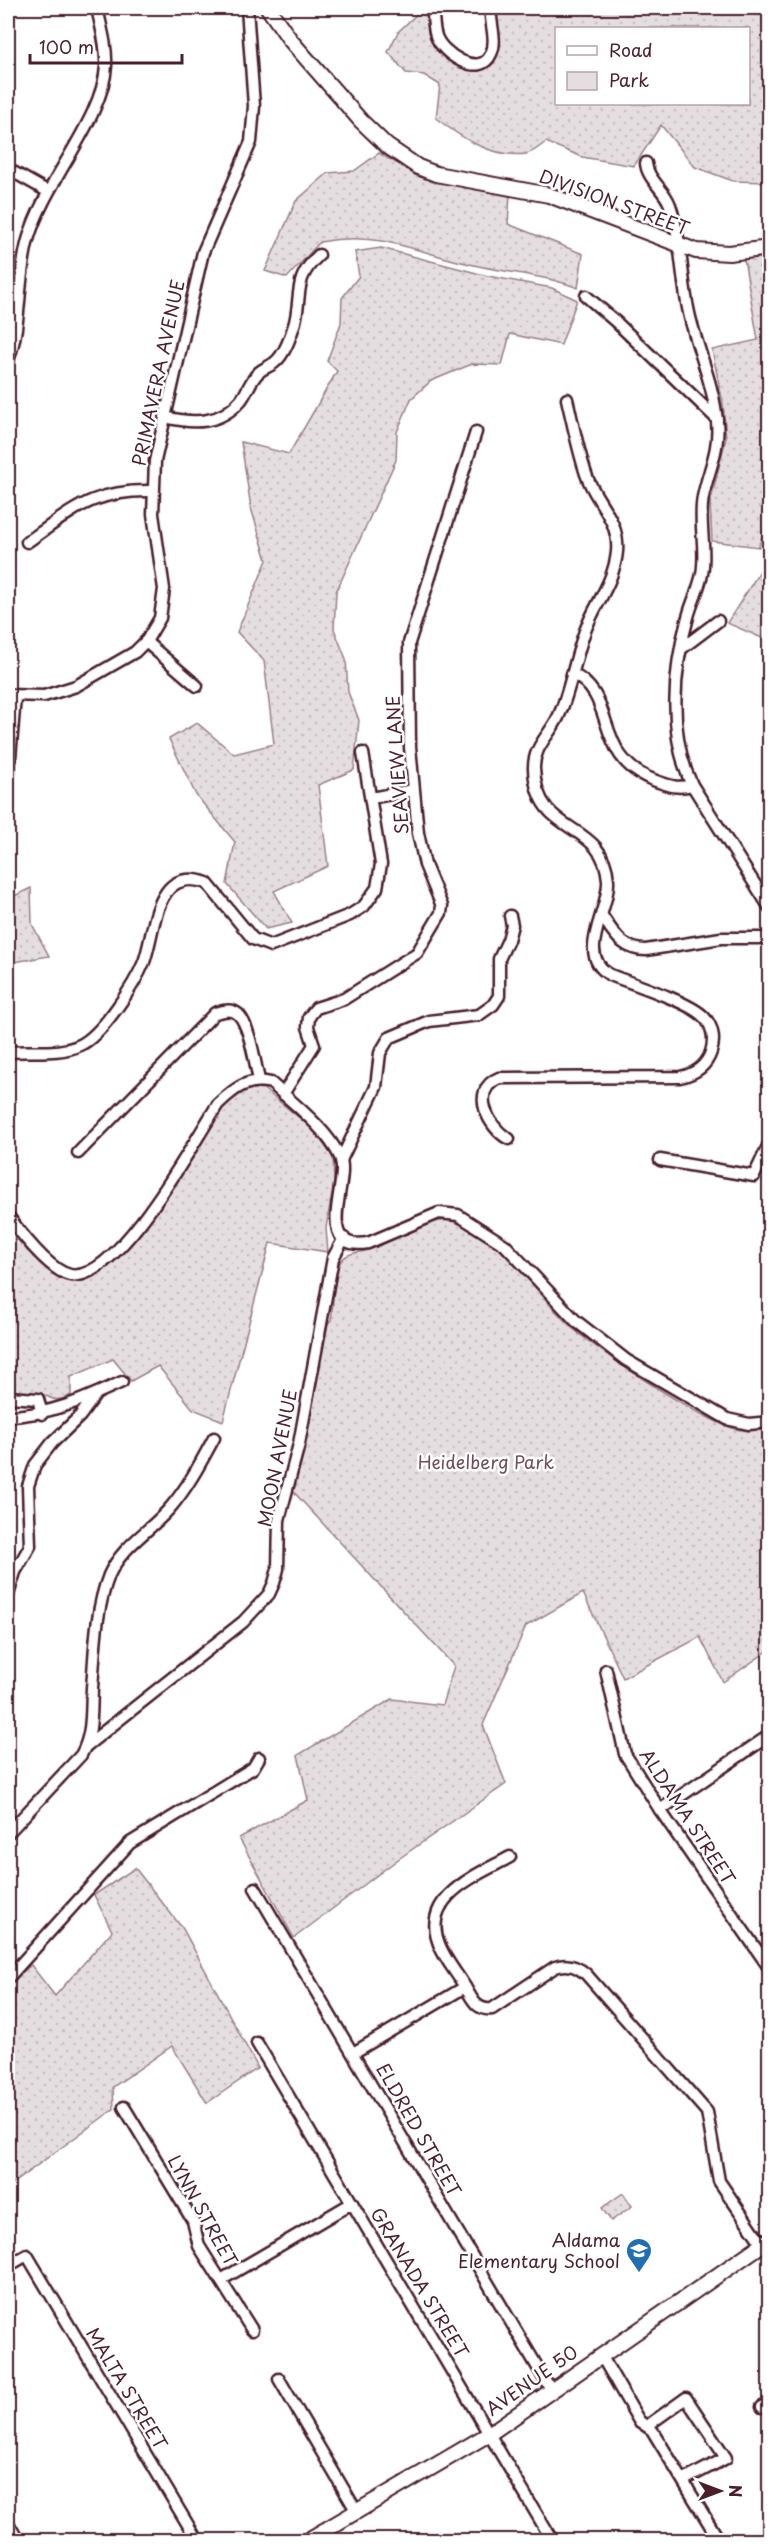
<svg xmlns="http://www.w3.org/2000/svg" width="777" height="2548" viewBox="0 0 777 2548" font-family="'Playpen Sans',sans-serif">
<defs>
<pattern id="green-dots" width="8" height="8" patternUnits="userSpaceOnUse" patternTransform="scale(1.5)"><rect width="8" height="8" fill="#e5dee0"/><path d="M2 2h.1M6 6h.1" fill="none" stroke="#c6bec0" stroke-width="1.8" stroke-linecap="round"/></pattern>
</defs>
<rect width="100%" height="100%" fill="#fff"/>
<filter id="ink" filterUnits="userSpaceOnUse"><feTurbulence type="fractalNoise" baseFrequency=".0167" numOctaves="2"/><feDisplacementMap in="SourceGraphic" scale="12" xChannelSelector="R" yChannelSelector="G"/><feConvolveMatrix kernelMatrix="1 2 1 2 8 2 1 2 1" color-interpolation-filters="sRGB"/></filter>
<g filter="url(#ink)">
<!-- green -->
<g fill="url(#green-dots)" stroke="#987e86" stroke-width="1.5" fill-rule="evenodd">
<path d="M 423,8 L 429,8 C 429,18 429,30 432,40 C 439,60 476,81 493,62 C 508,44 493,26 497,8 L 769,8 L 769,182 L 733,181 L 695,167 L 661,125 L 634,166 L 582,157 L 546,142 C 540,146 533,153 526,154 C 492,158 461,138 436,118 L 440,85 L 424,75 L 406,73 L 388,52 L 398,32 ZM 556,28 L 748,28 L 748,104 L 556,104 Z"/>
<path d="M 379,153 C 427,182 456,186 510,195 L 508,224 L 583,254 L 578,288 C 545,275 509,273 474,265 C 418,253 380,230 320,242 L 287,278 L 265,271 L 296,201 L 328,173 L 354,171 Z"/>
<path d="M 381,248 L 488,276 L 552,288 L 577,300 L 561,345 L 510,334 L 502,365 L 472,364 L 431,381 L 411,399 L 397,432 L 396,460 L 336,592 L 334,629 L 346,659 L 348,692 L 359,720 L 354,770 L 318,785 L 328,866 L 274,891 L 292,923 L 266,929 L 227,884 L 235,842 L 196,795 L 169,739 L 197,723 L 234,754 L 274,744 L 264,661 L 237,632 L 267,560 L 251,508 L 241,442 L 289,454 L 337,371 L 327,361 L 341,323 L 342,298 L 359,276 L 355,252 Z"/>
<path d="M 769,257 L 769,511 L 759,547 L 712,541 L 710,504 L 726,438 L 723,403 L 712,350 L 758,340 L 744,259 Z"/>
<path d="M 769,547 L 770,641 L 769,641 L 727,623 L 762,568 Z"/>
<path d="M 31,888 L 32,924 L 49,956 L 8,963 L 8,899 Z"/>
<path d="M 260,1086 L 313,1129 L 333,1157 L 334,1181 L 326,1228 L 328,1252 L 270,1243 L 223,1421 L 193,1409 L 158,1366 L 131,1381 L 113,1359 L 71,1377 L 71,1395 C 50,1406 52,1394 33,1392 C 25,1391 16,1392 8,1393 L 8,1224 C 20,1237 45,1268 59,1276 C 119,1311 197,1130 230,1098 C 236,1091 251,1089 260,1086 Z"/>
<path d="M 447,1220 C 497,1230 533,1289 567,1323 C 592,1348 710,1427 742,1430 C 751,1432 761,1429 769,1428 L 769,1650 L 723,1682 L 700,1637 L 623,1678 L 583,1593 L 526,1626 L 483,1725 L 506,1784 L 397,1860 L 294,1938 L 239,1838 L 308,1800 L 298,1755 L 392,1699 L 442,1705 L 454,1666 L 291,1489 L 305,1440 L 326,1326 L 331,1320 C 334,1302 332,1277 341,1261 C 346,1253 356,1253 365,1251 C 393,1243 418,1222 447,1220 Z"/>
<path d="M 135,1868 L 183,1929 L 258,2068 L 207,2103 L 172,2046 L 113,2087 L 114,2109 L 9,2186 L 8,1984 L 31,1965 L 55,1996 L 112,1931 L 94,1895 Z"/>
<path d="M 623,2193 L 632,2206 L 611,2221 L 602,2208 Z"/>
</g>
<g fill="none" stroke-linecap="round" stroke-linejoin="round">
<defs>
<g id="street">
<path d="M 433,8 C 433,16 433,27 436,36 C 442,54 480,79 491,54 C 498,39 489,23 491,8"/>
<path d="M 646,163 C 647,179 665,190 670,205 C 682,241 681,277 689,313 C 697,349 714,385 717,422 C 720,450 708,471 703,497 C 698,523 707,548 702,574 C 699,589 692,602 688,617 C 673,670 668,735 692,785 L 770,908"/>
<path d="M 8,169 L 47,191"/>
<path d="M 586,296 L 615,321 L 717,419"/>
<path d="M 8,361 C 22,323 17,279 28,240 C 44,182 103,120 106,66 C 107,46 101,27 97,8"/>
<path d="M 165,417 C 193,424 220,425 241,400 C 247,392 251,380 258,373 C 263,368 269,367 274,363 C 285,355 291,335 295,322 C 302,293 293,279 319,255"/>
<path d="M 27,542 C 74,510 91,490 152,491"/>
<path d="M 146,642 L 197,686"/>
<path d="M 681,649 L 718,621"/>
<path d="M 572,674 C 619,695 591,758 656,781 C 670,786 678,789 692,785"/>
<path d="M 8,695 L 44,696 L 76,686 L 135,652 L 147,640 L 160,618 L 164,589 L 153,514 L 155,461 L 203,252 L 251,142 L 254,106 L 247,8"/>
<path d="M 8,783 L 15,697"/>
<path d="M 371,798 L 413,790"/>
<path d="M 602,916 C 614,933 622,950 646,950 L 721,938 L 770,938"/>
<path d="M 8,1052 C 31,1050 59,1055 80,1045 C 102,1035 135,984 144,962 C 156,929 154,865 207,883 L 253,939 L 271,946 L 350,915 L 364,906 L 377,888 L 381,864 L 363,753"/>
<path d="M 283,1094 L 314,1045 L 308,1027 L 309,1017 L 316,1008 L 344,999 L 417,953 L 441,913 L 442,906 L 425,865 L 418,833 L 410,747 L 409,643 L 476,432"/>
<path d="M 509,1139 C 489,1129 469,1090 499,1078 L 680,1077 C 695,1074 706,1067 711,1052 C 715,1040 713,1026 704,1017 C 690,1002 631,983 610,975 C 574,954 610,911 608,880 C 603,818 537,839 534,769 C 533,745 552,734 560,713 C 571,687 575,658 585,631 C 595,604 614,582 617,552 C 620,519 595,502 586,474 C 578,450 573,424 567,399"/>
<path d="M 78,1153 L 215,1013 C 223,1011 231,1008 238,1014 C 250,1025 255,1064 259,1080"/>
<path d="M 341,1160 L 376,1087 L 380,1053 L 389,1038 L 429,1021 L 479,1015 L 493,1005 L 499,996 L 499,959 L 508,940 L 512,925 L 510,916"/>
<path d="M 660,1160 L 754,1176 L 770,1142"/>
<path d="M 8,1216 C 20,1232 50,1271 70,1275 C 117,1284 195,1140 218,1104 C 234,1089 248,1077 271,1083 C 294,1104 326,1128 340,1157 C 351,1181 311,1252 368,1243 L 439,1213 L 458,1215 L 505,1245 L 576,1321 L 626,1360 L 727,1419 L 749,1424 L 770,1422"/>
<path d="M 8,1397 L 38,1399 L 42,1414"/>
<path d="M 8,1416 C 50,1415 83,1400 122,1382"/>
<path d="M 8,1595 L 15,1572 L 30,1546 L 28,1486 L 35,1465 L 52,1443 L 80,1416 L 96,1394"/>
<path d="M 606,1670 L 625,1754 L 660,1810 L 770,1969"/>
<path d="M 86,1746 L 243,1622 L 269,1594 L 274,1583 L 278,1569 L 279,1520 L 299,1444 L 333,1258 L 344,1238"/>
<path d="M 660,1810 L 770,1735"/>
<path d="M 8,1833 L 81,1755 C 93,1735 91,1711 92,1688 C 95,1651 95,1611 109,1575 C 122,1546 150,1531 170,1508 C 188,1487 201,1462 214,1438"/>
<path d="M 255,1888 L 551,2390"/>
<path d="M 8,1978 L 130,1843 L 253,1768 L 259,1758"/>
<path d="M 465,1987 C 457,1973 445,1960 439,1944 C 420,1896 478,1875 510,1857"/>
<path d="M 257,2043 L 552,2540"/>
<path d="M 353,2053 L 465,1987 C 472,1998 476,2011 492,2009 L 555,1967 C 567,1963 576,1965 586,1974 L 707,2112 L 719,2181 L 762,2244"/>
<path d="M 124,2107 L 193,2221 L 199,2246 L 252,2330"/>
<path d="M 8,2266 L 27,2255 L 197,2540"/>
<path d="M 221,2280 L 352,2203"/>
<path d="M 601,2355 L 639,2421 L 652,2430 L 719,2540"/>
<path d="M 279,2379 L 357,2512"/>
<path d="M 762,2407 L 770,2405"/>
<path d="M 647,2426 L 686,2398 L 726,2458 L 684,2480"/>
</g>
<g id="secondary">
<path d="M 268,8 L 291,41 L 361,121 L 387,146 L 418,167 L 436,174 L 549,195 L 696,251 L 729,253 L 770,248"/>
<path d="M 8,2526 L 16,2540"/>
<path d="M 308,2540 L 489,2434 L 770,2239"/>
</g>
</defs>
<!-- street casing -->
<use href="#street" stroke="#4a1f2b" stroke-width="15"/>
<!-- secondary casing -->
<use href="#secondary" stroke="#4a1f2b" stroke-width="18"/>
<!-- street -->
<use href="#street" stroke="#fff" stroke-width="10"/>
<!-- secondary -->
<use href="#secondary" stroke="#fff" stroke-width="14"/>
</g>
</g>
<!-- icons -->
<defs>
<symbol id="school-pin" viewBox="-11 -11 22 30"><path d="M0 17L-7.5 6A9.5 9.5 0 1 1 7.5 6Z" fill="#1f6fb2" stroke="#fff"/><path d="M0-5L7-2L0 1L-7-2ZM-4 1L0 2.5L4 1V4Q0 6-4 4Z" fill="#fff"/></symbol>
</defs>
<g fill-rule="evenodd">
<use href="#school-pin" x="624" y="2236" width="30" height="40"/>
</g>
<g text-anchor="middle" stroke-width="5" stroke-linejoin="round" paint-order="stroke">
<!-- street labels -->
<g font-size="18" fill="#4a1f2b" stroke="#fff">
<text transform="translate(614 203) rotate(20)" y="6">DIVISION STREET</text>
<text transform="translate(159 373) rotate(-78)" y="6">PRIMAVERA AVENUE</text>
<text transform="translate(398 765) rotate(-94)" y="6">SEAVIEW LANE</text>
<text transform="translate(278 1458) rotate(-79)" y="6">MOON AVENUE</text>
<text transform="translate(687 1817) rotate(57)" y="6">ALDAMA STREET</text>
<text transform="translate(418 2130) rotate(60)" y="6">ELDRED STREET</text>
<text transform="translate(202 2211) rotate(61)" y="6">LYNN STREET</text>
<text transform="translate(419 2283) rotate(59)" y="6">GRANADA STREET</text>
<text transform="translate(532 2381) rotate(-35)" y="6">AVENUE 50</text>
<text transform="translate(126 2389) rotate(59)" y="6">MALTA STREET</text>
</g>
<!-- park labels -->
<g font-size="18" fill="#714f58" stroke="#fff">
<text x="486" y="1469">Heidelberg Park</text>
</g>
<!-- poi labels -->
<g font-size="18" fill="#4a1f2b" stroke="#fff" text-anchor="end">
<text x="620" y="2247">Aldama<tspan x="620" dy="21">Elementary School</tspan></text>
</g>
</g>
<!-- margin -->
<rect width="777" height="2548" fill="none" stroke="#fff" stroke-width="30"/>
<rect x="15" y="15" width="747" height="2518" fill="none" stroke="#4a1f2b" stroke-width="2" filter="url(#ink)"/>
<!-- legend -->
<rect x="555" y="27" width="195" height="78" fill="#ffffff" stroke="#b7a5aa" stroke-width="1.5"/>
<rect x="567" y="46" width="30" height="9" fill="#ffffff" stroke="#b7a5aa" stroke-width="1.5"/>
<text x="609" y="57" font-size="18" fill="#4a1f2b">Road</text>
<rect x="567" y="72" width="30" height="18" fill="#e5dee0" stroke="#b7a5aa" stroke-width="1.5"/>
<text x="609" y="87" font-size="18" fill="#4a1f2b">Park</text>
<!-- north arrow -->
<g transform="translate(720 2491) rotate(90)" stroke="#ffffff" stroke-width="4.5" paint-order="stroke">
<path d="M0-4.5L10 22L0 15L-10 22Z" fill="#4a1f2b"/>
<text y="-9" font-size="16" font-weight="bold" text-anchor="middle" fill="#4a1f2b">N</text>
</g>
<!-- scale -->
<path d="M30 54v9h152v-9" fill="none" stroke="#4a1f2b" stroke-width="3"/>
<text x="39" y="54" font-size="18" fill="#4a1f2b" stroke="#ffffff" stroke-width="4.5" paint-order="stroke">100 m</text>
</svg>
